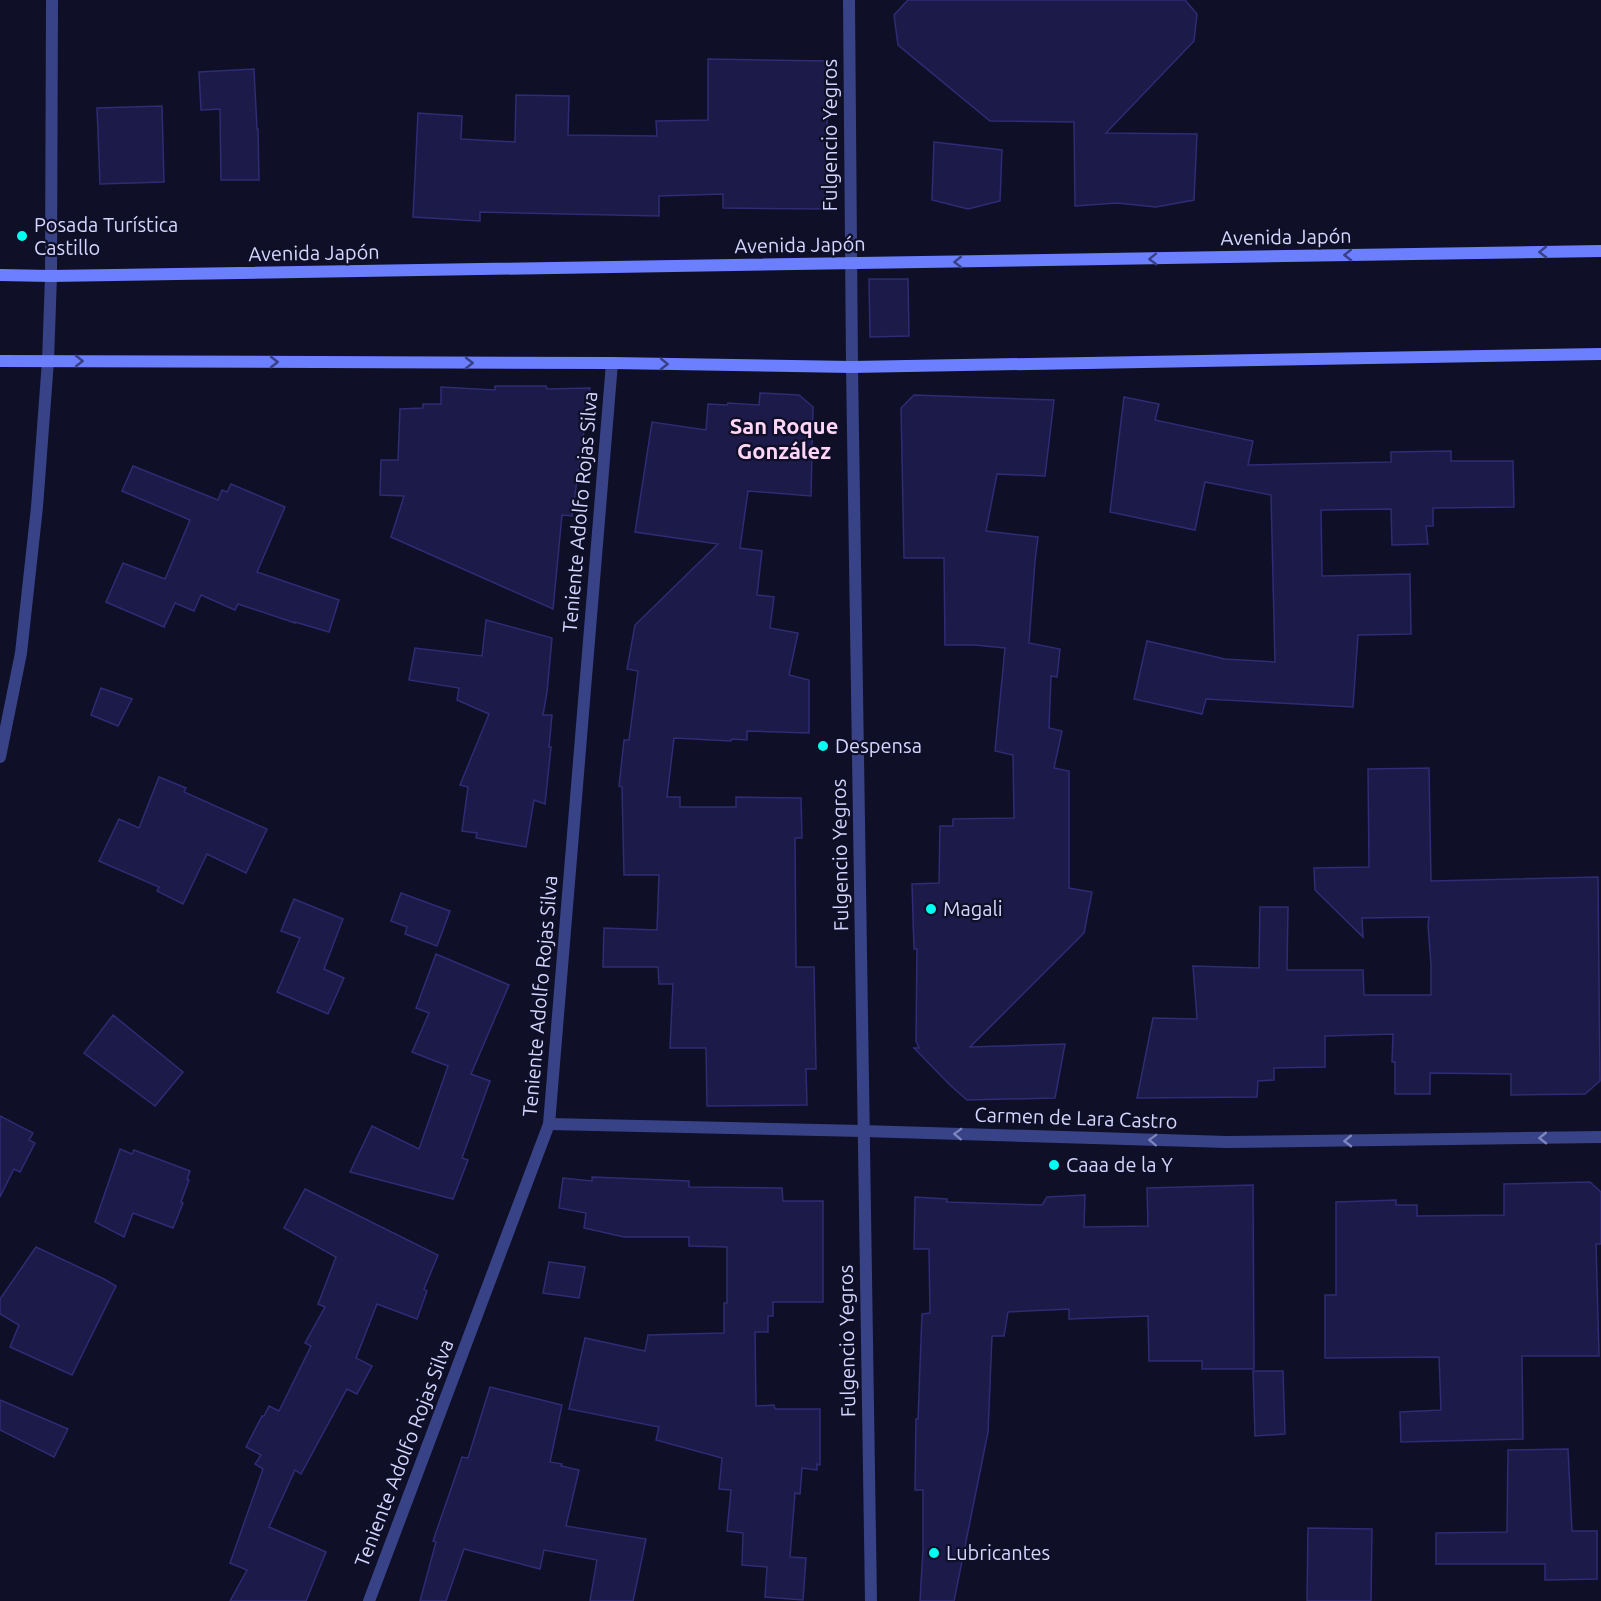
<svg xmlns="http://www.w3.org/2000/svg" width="1601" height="1601" viewBox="0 0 1601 1601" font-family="Ubuntu,sans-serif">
<rect width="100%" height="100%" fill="#0f0f27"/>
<!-- building -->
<g fill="#1c1a48" stroke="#2f2b75" stroke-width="1.5">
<path d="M 908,0 L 1185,0 L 1197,14 L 1194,41 L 1106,133 L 1197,134 L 1194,200 L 1156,207 L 1117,203 L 1075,206 L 1074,122 L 990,121 L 898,45 L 894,15 Z"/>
<path d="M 708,59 L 828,61 L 826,209 L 723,208 L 723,194 L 659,196 L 659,216 L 480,212 L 480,221 L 413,217 L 418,113 L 462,116 L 461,139 L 515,142 L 516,95 L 569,96 L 568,135 L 657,136 L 656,121 L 708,120 Z"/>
<path d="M 254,69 L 257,129 L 258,129 L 259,180 L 221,180 L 220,109 L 201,110 L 199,72 Z"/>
<path d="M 162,106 L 164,182 L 100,184 L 97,108 Z"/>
<path d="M 934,142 L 1002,150 L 1000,201 L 968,209 L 932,200 Z"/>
<path d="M 869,279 L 908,279 L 909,336 L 870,337 Z"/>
<path d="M 495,386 L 546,386 L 547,389 L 590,388 L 572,516 L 562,515 L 553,609 L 391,537 L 404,496 L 380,495 L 381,460 L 398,460 L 400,409 L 423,408 L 423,404 L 441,404 L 441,387 L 495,390 Z"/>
<path d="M 760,393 L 799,395 L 813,407 L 811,496 L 748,491 L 740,548 L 762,551 L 757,595 L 774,597 L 770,628 L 798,633 L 789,675 L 809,680 L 809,733 L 747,731 L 747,740 L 732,739 L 731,741 L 674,738 L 667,797 L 680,797 L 680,807 L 736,807 L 736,797 L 801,798 L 802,838 L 795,838 L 796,967 L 814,967 L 816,1069 L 806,1069 L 807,1105 L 707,1106 L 706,1048 L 670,1048 L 673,984 L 659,984 L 658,967 L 603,967 L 604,928 L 657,930 L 659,875 L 624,875 L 622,787 L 619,786 L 624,740 L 629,740 L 638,671 L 627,669 L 635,625 L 718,544 L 635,532 L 652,422 L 706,430 L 708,404 L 727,405 L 728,403 L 759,405 Z"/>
<path d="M 914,395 L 1054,400 L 1045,476 L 997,474 L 986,531 L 1038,537 L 1035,561 L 1029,643 L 1060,649 L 1057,677 L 1051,676 L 1049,728 L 1062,731 L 1054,768 L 1069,771 L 1069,888 L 1092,892 L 1084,933 L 970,1047 L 1065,1044 L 1055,1098 L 967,1100 L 950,1085 L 914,1048 L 919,1048 L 916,1041 L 917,949 L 914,949 L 912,884 L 939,883 L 940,826 L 953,826 L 953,819 L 1014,818 L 1013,755 L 995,751 L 1005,648 L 975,645 L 945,645 L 944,558 L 904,558 L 901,408 Z"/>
<path d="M 1124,397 L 1159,404 L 1155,420 L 1253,441 L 1248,465 L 1391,462 L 1391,452 L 1451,451 L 1451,461 L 1513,461 L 1514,507 L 1433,508 L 1433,526 L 1426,526 L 1428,544 L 1392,545 L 1391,509 L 1321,510 L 1322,576 L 1410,574 L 1411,634 L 1358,635 L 1353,707 L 1206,699 L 1202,714 L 1134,699 L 1147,641 L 1225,659 L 1275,662 L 1271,495 L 1205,482 L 1195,530 L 1110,512 Z"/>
<path d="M 133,466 L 218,500 L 222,490 L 227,492 L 231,484 L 285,507 L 257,572 L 339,600 L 329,632 L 295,622 L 295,623 L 238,604 L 235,610 L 201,595 L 194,611 L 175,603 L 164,627 L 106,602 L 123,563 L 165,579 L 190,520 L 122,491 Z"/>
<path d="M 486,620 L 552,638 L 547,692 L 543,715 L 552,715 L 549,747 L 551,747 L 545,804 L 534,800 L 526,847 L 476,838 L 477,833 L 462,831 L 468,787 L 460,785 L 489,714 L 457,700 L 459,688 L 409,680 L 415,648 L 482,656 Z"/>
<path d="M 101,688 L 132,699 L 118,726 L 91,715 Z"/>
<path d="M 1429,768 L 1431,881 L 1598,877 L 1600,1081 L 1585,1094 L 1511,1095 L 1511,1074 L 1430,1073 L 1430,1094 L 1395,1094 L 1395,1062 L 1392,1062 L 1393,1034 L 1325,1036 L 1325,1067 L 1274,1068 L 1274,1080 L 1258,1081 L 1257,1097 L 1137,1098 L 1153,1018 L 1197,1019 L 1193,966 L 1259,968 L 1260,907 L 1288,907 L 1287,970 L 1363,970 L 1364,995 L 1431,995 L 1431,965 L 1428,925 L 1429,917 L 1362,918 L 1363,937 L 1315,890 L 1314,868 L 1369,867 L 1368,769 Z"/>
<path d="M 159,777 L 186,788 L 184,792 L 267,829 L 246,873 L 207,854 L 183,904 L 157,891 L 159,887 L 99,861 L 119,819 L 139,828 Z"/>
<path d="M 401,893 L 450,911 L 437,946 L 405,934 L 407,927 L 391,921 Z"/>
<path d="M 294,899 L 343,919 L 324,969 L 344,978 L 328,1014 L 277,992 L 300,938 L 281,931 Z"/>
<path d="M 436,954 L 509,985 L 471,1074 L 490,1081 L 462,1158 L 468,1160 L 453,1199 L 350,1172 L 372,1126 L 419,1149 L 448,1066 L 412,1052 L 429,1013 L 416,1008 Z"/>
<path d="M 113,1015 L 183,1072 L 155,1106 L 84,1053 Z"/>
<path d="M 0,1116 L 33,1133 L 29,1140 L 35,1143 L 20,1172 L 14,1169 L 0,1197 Z"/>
<path d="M 120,1149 L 132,1154 L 134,1150 L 190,1171 L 187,1179 L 189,1180 L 181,1202 L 183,1203 L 173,1228 L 133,1213 L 124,1237 L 95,1222 Z"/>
<path d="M 592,1177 L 689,1181 L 689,1187 L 782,1188 L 783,1201 L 823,1201 L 823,1302 L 773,1302 L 773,1316 L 768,1316 L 768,1332 L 755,1332 L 756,1406 L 774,1405 L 775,1409 L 820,1409 L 820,1465 L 817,1464 L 817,1470 L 802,1468 L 800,1494 L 795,1493 L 790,1557 L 806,1558 L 803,1600 L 765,1597 L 767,1567 L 742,1565 L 743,1533 L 727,1531 L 731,1490 L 719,1489 L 722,1458 L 656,1440 L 659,1427 L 569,1409 L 585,1338 L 645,1351 L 648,1335 L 724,1333 L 724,1303 L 727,1303 L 727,1247 L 689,1246 L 689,1237 L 624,1237 L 584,1228 L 586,1213 L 559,1208 L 563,1178 L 592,1181 Z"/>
<path d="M 1590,1182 L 1601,1192 L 1601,1244 L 1596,1244 L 1599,1356 L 1522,1356 L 1523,1439 L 1401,1442 L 1400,1412 L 1441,1410 L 1439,1357 L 1325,1358 L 1325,1295 L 1336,1295 L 1336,1202 L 1396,1200 L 1396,1205 L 1417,1205 L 1417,1216 L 1504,1215 L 1504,1184 Z"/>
<path d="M 1253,1185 L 1254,1369 L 1202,1369 L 1202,1361 L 1149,1361 L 1148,1316 L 1069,1319 L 1069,1309 L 1008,1312 L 1004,1336 L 992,1336 L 988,1432 L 954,1601 L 920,1601 L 923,1549 L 923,1490 L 915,1490 L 916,1419 L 918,1419 L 922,1314 L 930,1313 L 929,1249 L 914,1249 L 915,1197 L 947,1199 L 947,1202 L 1042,1205 L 1047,1197 L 1085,1195 L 1084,1227 L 1148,1226 L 1147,1188 Z"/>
<path d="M 305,1189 L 438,1255 L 424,1289 L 427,1291 L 417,1319 L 377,1304 L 356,1358 L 372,1366 L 357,1394 L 347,1389 L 301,1474 L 295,1470 L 269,1527 L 326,1552 L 306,1601 L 230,1601 L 247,1570 L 230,1563 L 263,1469 L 255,1464 L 261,1455 L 246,1447 L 262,1416 L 264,1416 L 269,1406 L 279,1411 L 311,1346 L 305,1343 L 325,1307 L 318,1304 L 336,1257 L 284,1228 Z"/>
<path d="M 36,1247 L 104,1279 L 116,1286 L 72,1375 L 10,1347 L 19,1325 L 0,1314 L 0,1299 Z"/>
<path d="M 549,1262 L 585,1267 L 579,1298 L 543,1293 Z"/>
<path d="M 1253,1371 L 1283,1371 L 1285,1434 L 1255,1436 Z"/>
<path d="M 490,1387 L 562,1405 L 550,1462 L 562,1464 L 561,1466 L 579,1470 L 566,1526 L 646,1539 L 633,1601 L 590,1601 L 597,1560 L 544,1550 L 540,1569 L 464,1549 L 446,1601 L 420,1601 L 436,1542 L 433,1541 L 462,1457 L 468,1458 Z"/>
<path d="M 0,1400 L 68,1429 L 54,1457 L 0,1430 Z"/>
<path d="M 1568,1449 L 1572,1531 L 1597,1531 L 1597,1579 L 1545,1580 L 1545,1564 L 1436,1564 L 1436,1533 L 1507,1532 L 1508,1450 Z"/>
<path d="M 1308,1528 L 1372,1529 L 1371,1601 L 1307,1601 Z"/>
</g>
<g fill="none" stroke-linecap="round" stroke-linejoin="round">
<!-- minor -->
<g stroke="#384287" stroke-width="12">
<path d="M 849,0 L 852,367 L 871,1601"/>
<path d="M 0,757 L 21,653 L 37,507 L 48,361 L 51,276 L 52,0"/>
<path d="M 549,1124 L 863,1131 L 1227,1142 L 1601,1137"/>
<path d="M 369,1601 L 549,1124 L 612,363"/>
</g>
<!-- secondary -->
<g stroke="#6b7fff" stroke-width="12">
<path d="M 0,275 L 51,276 L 1601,251"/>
<path d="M 0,361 L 612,363 L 852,367 L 1601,354"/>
</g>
</g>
<!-- one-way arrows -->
<defs><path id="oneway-chevron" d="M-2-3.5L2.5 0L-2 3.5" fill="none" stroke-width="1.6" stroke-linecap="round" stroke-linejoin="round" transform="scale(1.5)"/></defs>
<g stroke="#384188">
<use href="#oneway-chevron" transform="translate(1543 252) rotate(179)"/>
<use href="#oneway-chevron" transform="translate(1348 255) rotate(179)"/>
<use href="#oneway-chevron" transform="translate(1153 259) rotate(179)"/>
<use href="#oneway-chevron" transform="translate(958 262) rotate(179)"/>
<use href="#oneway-chevron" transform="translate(79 361)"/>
<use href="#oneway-chevron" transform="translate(274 362)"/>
<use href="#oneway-chevron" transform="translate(469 363)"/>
<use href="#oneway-chevron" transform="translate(664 364) rotate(1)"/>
</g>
<g stroke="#7e85bd">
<use href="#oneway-chevron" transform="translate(958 1134) rotate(-178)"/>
<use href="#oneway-chevron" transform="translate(1543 1138) rotate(179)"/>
<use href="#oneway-chevron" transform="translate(1153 1140) rotate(-178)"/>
<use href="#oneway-chevron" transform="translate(1348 1141) rotate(179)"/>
</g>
<!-- markers -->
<g fill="#00fff1" stroke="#0f0f27" stroke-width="2">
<circle cx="22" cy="236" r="6"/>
<circle cx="823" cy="746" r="6"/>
<circle cx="931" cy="909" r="6"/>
<circle cx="1054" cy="1165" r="6"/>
<circle cx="934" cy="1553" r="6"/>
</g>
<g text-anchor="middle" stroke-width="4.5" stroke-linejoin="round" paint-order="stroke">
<!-- street labels -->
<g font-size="20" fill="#d4d6ff" stroke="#0f0f27">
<text transform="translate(830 135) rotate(-90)" y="7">Fulgencio Yegros</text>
<text transform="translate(1286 237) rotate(-1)" y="7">Avenida Japón</text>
<text transform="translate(800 245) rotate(-1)" y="7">Avenida Japón</text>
<text transform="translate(314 253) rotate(-1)" y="7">Avenida Japón</text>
<text transform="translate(580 512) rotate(-85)" y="7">Teniente Adolfo Rojas Silva</text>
<text transform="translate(840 855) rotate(-91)" y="7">Fulgencio Yegros</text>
<text transform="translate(540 996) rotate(-85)" y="7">Teniente Adolfo Rojas Silva</text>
<text transform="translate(1076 1118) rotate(2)" y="7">Carmen de Lara Castro</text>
<text transform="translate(847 1341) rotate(-91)" y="7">Fulgencio Yegros</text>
<text transform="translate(404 1453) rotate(-69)" y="7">Teniente Adolfo Rojas Silva</text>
</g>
<!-- poi labels -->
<g font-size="20" fill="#d4d6ff" stroke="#0f0f27" text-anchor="start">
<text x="34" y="232">Posada Turística<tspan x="34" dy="23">Castillo</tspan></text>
<text x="835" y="753">Despensa</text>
<text x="943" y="916">Magali</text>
<text x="1066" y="1172">Caaa de la Y</text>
<text x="946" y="1560">Lubricantes</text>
</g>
<!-- quarter labels -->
<g font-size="22" font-weight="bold" fill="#ffd6f7" stroke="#0f0f27">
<text x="784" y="434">San Roque<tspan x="784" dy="25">González</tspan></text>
</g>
</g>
</svg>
